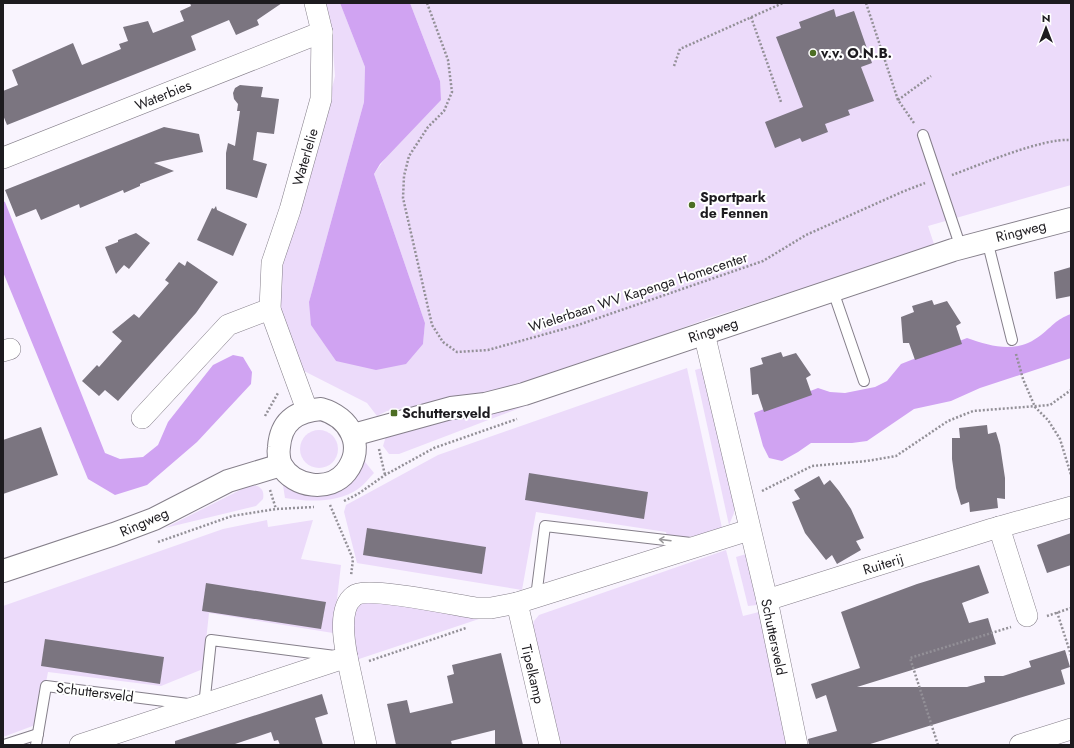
<svg xmlns="http://www.w3.org/2000/svg" width="1074" height="748" viewBox="0 0 1074 748" font-family="Jost,sans-serif">
<rect width="100%" height="100%" fill="#f9f4fe"/>
<!-- green -->
<g fill="#ecdbfa">
<path d="M 324,3 L 340,3 L 365,67 L 364,102 L 309,302 L 328,349 L 336,361 L 423,344 L 425,323 L 374,174 L 440,81 L 410,3 L 1071,3 L 1071,185 L 928,226 L 935,247 L 709,318 L 535,383 L 506,390 L 387,411 L 377,416 L 367,403 L 304,371 L 275,298 L 284,257 L 310,178 L 335,76 L 331,23 Z"/>
<path d="M 705,367 L 734,504 L 734,513 L 729,525 L 695,370 Z"/>
<path d="M 687,368 L 722,528 C 702,535 688,539 667,537 L 666,532 L 536,512 L 522,590 L 357,563 L 344,512 L 346,505 L 438,455 Z"/>
<path d="M 533,403 L 399,454 L 389,454 L 383,446 L 386,436 L 396,433 L 460,418 Z"/>
<circle cx="319" cy="449" r="19"/>
<path d="M 361,457 L 374,473 C 369,478 364,485 358,489 C 338,503 308,502 285,498 L 282,479 L 303,491 Z"/>
<path d="M 250,485 C 259,485 265,489 263,499 L 256,506 L 165,528 Z"/>
<path d="M 267,520 L 268,527 L 313,520 L 301,559 L 341,565 L 333,633 L 209,613 L 203,669 L 161,686 L 48,672 L 38,724 L 3,737 L 3,606 L 223,529 Z"/>
<path d="M 726,550 L 743,616 L 759,612 L 787,745 L 560,745 L 532,628 L 534,621 L 539,615 Z"/>
<path d="M 746,554 L 757,605 L 748,606 L 736,557 Z"/>
<path d="M 369,601 L 488,616 L 356,660 L 350,635 L 355,607 Z"/>
</g>
<!-- water -->
<g fill="#d0a3f2">
<path d="M 340,3 L 410,3 L 440,81 L 441,100 L 380,164 L 374,174 L 425,323 L 423,344 L 406,364 L 376,370 L 336,361 L 311,325 L 309,302 L 364,102 L 365,67 Z"/>
<path d="M 3,201 L 5,202 L 105,453 L 120,459 L 143,457 L 158,445 L 168,422 L 213,365 L 233,355 L 243,357 L 252,372 L 251,384 L 197,442 L 147,485 L 115,495 L 88,479 L 3,272 Z"/>
<path d="M 1071,314 L 1071,358 L 980,388 L 951,401 L 914,409 L 867,441 L 852,443 L 811,443 L 798,452 L 782,461 L 769,458 L 763,446 L 754,413 L 818,388 L 830,392 L 845,393 L 875,387 L 887,381 L 901,364 L 967,338 C 993,347 1017,354 1041,335 C 1054,325 1055,320 1071,314 Z"/>
</g>
<!-- building -->
<g fill="#7b7580">
<path d="M 190,3 L 282,3 L 257,20 L 259,25 L 236,35 L 229,20 L 191,36 L 196,50 L 7,125 L 3,115 L 3,91 L 18,85 L 12,70 L 73,43 L 82,65 L 121,49 L 119,44 L 128,41 L 123,27 L 148,21 L 153,33 L 184,21 L 180,11 L 191,6 Z"/>
<path d="M 834,9 L 836,17 L 854,11 L 872,63 L 861,67 L 874,101 L 848,110 L 850,115 L 825,124 L 828,132 L 802,142 L 800,138 L 775,148 L 765,122 L 803,107 L 776,37 L 801,28 L 799,22 Z"/>
<path d="M 240,85 L 263,87 L 261,97 L 279,99 L 274,134 L 257,132 L 253,160 L 267,164 L 257,198 L 226,189 L 226,153 L 228,143 L 235,146 L 240,111 L 237,111 L 238,104 L 234,99 L 233,93 L 235,88 Z"/>
<path d="M 164,127 L 199,134 L 203,152 L 154,163 L 174,171 L 140,184 L 140,186 L 124,193 L 123,190 L 80,208 L 79,204 L 41,220 L 36,209 L 16,217 L 5,190 Z"/>
<path d="M 216,206 L 217,210 L 247,224 L 233,256 L 197,240 L 212,208 L 214,209 Z"/>
<path d="M 136,233 L 150,243 L 129,269 L 124,265 L 116,274 L 105,247 L 118,242 L 118,240 Z"/>
<path d="M 187,261 L 218,282 L 196,313 L 118,401 L 105,390 L 99,396 L 82,381 L 97,365 L 99,367 L 122,341 L 112,332 L 134,314 L 139,318 L 169,283 L 165,280 L 179,262 L 185,266 Z"/>
<path d="M 1071,267 L 1071,296 L 1056,299 L 1054,272 Z"/>
<path d="M 932,300 L 934,305 L 947,301 L 961,323 L 956,326 L 962,344 L 915,360 L 909,343 L 903,343 L 901,317 L 914,312 L 912,306 Z"/>
<path d="M 781,352 L 783,357 L 796,353 L 811,375 L 806,378 L 812,395 L 764,412 L 758,394 L 752,395 L 750,368 L 763,364 L 761,358 Z"/>
<path d="M 987,425 L 988,434 L 996,432 L 1000,445 L 1005,478 L 1005,499 L 997,498 L 998,508 L 970,512 L 969,502 L 961,505 L 956,488 L 952,459 L 952,438 L 960,438 L 959,428 Z"/>
<path d="M 41,427 L 58,475 L 3,494 L 3,440 Z"/>
<path d="M 529,473 L 648,492 L 644,519 L 525,500 Z"/>
<path d="M 819,476 L 824,485 L 830,480 L 839,491 L 851,509 L 864,538 L 856,541 L 861,550 L 837,564 L 832,555 L 826,560 L 805,533 L 792,502 L 800,499 L 794,490 Z"/>
<path d="M 367,528 L 486,547 L 482,574 L 363,555 Z"/>
<path d="M 1071,533 L 1071,565 L 1047,573 L 1037,545 Z"/>
<path d="M 979,565 L 989,593 L 962,603 L 969,623 L 988,618 L 996,644 L 857,687 L 967,687 L 985,682 L 984,676 L 1003,676 L 1031,667 L 1029,661 L 1065,650 L 1070,667 L 1061,670 L 1065,684 L 867,745 L 809,745 L 808,739 L 837,731 L 826,695 L 816,699 L 811,684 L 860,668 L 841,612 L 917,584 Z"/>
<path d="M 206,583 L 326,602 L 321,629 L 202,611 Z"/>
<path d="M 45,639 L 164,657 L 160,684 L 41,666 Z"/>
<path d="M 501,653 L 523,745 L 495,745 L 495,730 L 451,741 L 452,745 L 396,745 L 387,704 L 407,700 L 410,713 L 453,703 L 447,676 L 454,674 L 452,665 Z"/>
<path d="M 322,694 L 328,714 L 315,718 L 323,745 L 280,745 L 278,740 L 274,741 L 271,732 L 232,745 L 175,745 L 175,741 Z"/>
</g>
<g fill="none" stroke-linecap="round" stroke-linejoin="round">
<defs>
<g id="lane">
<path d="M 923,135 L 961,248"/>
<path d="M 987,240 L 1012,340"/>
<path d="M 833,291 L 864,381"/>
<path d="M 536,597 L 545,526 L 691,543"/>
<path d="M 4,745 L 38,734"/>
<path d="M 36,745 L 46,686 L 204,706 L 211,640 L 335,656"/>
</g>
<g id="street">
<path d="M 3,158 L 322,32"/>
<path d="M 704,333 L 767,600 L 797,745"/>
<path d="M 3,351 L 10,349"/>
<path d="M 307,410 L 270,309 L 272,263 L 290,210 L 321,99 L 322,32 L 315,3"/>
<path d="M 142,418 L 228,325 L 270,309"/>
<path d="M 999,527 L 1027,616"/>
<path d="M 767,600 L 992,529 L 1071,507"/>
<path d="M 517,603 L 550,745"/>
<path d="M 347,657 L 366,745"/>
<path d="M 80,745 L 347,657 C 344,641 338,608 354,596 C 366,586 455,605 475,608 L 491,608 L 517,603 L 749,530"/>
<path d="M 1020,745 L 1071,729"/>
</g>
<g id="secondary">
<path d="M 321,409 C 350,417 366,446 346,472 C 330,492 294,488 281,465 C 279,461 278,452 279,447 C 281,421 297,411 321,409 Z"/>
<path d="M 353,435 L 451,408 L 485,404 L 524,394 L 953,250 L 1071,219"/>
<path d="M 3,571 L 114,534 L 154,519 L 228,481 L 281,465"/>
</g>
</defs>
<!-- lane casing -->
<use href="#lane" stroke="#857f8a" stroke-width="12"/>
<!-- street casing -->
<use href="#street" stroke="#857f8a" stroke-width="22"/>
<!-- secondary casing -->
<use href="#secondary" stroke="#857f8a" stroke-width="24"/>
<!-- path -->
<g stroke="#939097" stroke-width="2.5" stroke-dasharray="2 2" stroke-linecap="butt">
<path d="M 427,3 L 448,60 L 452,92 L 444,111 L 428,127 L 409,156 L 404,176 L 403,198 L 432,325 L 443,342 L 457,352 L 488,350 L 578,325 L 763,261 L 806,235 L 902,192 L 925,183"/>
<path d="M 866,3 L 898,100"/>
<path d="M 751,17 L 781,102"/>
<path d="M 674,66 L 680,49 L 783,3"/>
<path d="M 914,123 L 898,100 L 931,76"/>
<path d="M 952,175 C 982,164 1042,138 1071,140"/>
<path d="M 1016,354 L 1023,379 L 1035,407 L 1048,420 L 1060,439 L 1071,475"/>
<path d="M 265,416 L 278,393"/>
<path d="M 379,449 L 385,475"/>
<path d="M 270,490 L 276,509"/>
<path d="M 762,491 L 812,466 L 867,461 L 896,456 L 948,421 L 973,411 L 1050,405 L 1071,390"/>
<path d="M 344,501 L 358,494 L 385,475 L 434,448 L 517,419"/>
<path d="M 330,505 L 353,559 L 351,576"/>
<path d="M 158,542 L 232,516 L 276,509 L 314,507"/>
<path d="M 1057,612 L 1071,655"/>
<path d="M 1047,616 L 1071,608"/>
<path d="M 369,661 L 466,628"/>
<path d="M 938,745 L 910,658 L 1011,627"/>
</g>
<!-- lane -->
<use href="#lane" stroke="#fff" stroke-width="10"/>
<!-- street -->
<use href="#street" stroke="#fff" stroke-width="21"/>
<!-- secondary -->
<use href="#secondary" stroke="#fff" stroke-width="22"/>
</g>
<!-- one-way arrows -->
<defs><path id="oneway-shaft" d="M-6 0H5M1.5-3L5.5 0L1.5 3" fill="none" stroke-width="1.6" stroke-linecap="round" stroke-linejoin="round"/></defs>
<use stroke="#99989a" href="#oneway-shaft" transform="translate(665 540) rotate(-173)"/>
<!-- markers -->
<g fill="#4d6e24" stroke="#fff" stroke-width="1.5">
<circle cx="813" cy="53" r="4"/>
<circle cx="692" cy="205" r="4"/>
<rect x="390" y="409" width="8" height="8" rx="2"/>
</g>
<g text-anchor="middle" stroke-width="4" stroke-linejoin="round" paint-order="stroke">
<!-- poi labels -->
<g font-size="14" font-weight="bold" fill="#1d1b1f" stroke="#fff" text-anchor="start">
<text x="821" y="58">v.v. O.N.B.</text>
<text x="700" y="202">Sportpark<tspan x="700" dy="16">de Fennen</tspan></text>
<text x="402" y="418">Schuttersveld</text>
</g>
<!-- street labels -->
<g font-size="14" fill="#1d1b1f" stroke="#fff">
<text transform="translate(163 95) rotate(-22)" y="5">Waterbies</text>
<text transform="translate(305 157) rotate(-74)" y="5">Waterlelie</text>
<text transform="translate(1021 231) rotate(-14)" y="5">Ringweg</text>
<text transform="translate(638 292) rotate(-18)" y="5">Wielerbaan WV Kapenga Homecenter</text>
<text transform="translate(713 330) rotate(-18)" y="5">Ringweg</text>
<text transform="translate(144 522) rotate(-24)" y="5">Ringweg</text>
<text transform="translate(883 564) rotate(-17)" y="5">Ruiterij</text>
<text transform="translate(774 637) rotate(78)" y="5">Schuttersveld</text>
<text transform="translate(533 674) rotate(77)" y="5">Tipelkamp</text>
<text transform="translate(95 692) rotate(7)" y="5">Schuttersveld</text>
</g>
</g>
<!-- border -->
<rect width="1074" height="748" fill="none" stroke="#1d1b1f" stroke-width="8"/>
<!-- north arrow -->
<g transform="translate(1046 28)" stroke="#ffffff" stroke-width="3" paint-order="stroke">
<path d="M0-3L7 15L0 10L-7 15Z" fill="#1d1b1f"/>
<text y="-6" font-size="11" font-weight="bold" text-anchor="middle" fill="#1d1b1f">N</text>
</g>
</svg>
